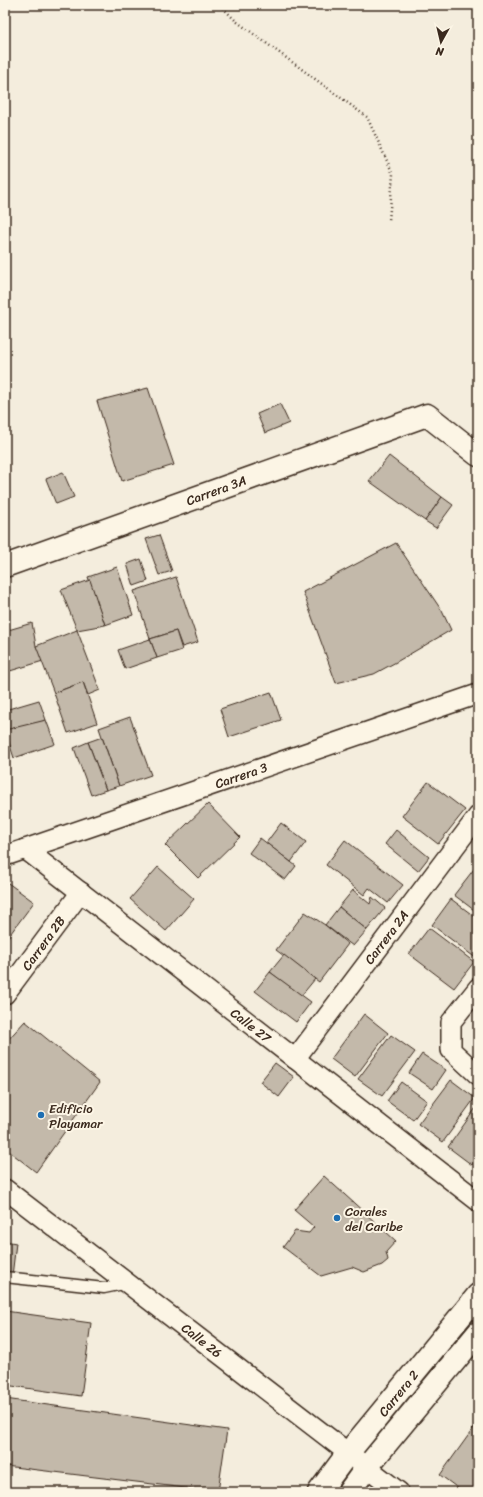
<svg xmlns="http://www.w3.org/2000/svg" width="483" height="1497" viewBox="0 0 483 1497" font-family="Sriracha,sans-serif">
<rect width="100%" height="100%" fill="#f4eddd"/>
<filter id="ink" filterUnits="userSpaceOnUse"><feTurbulence type="fractalNoise" baseFrequency=".025" numOctaves="2"/><feDisplacementMap in="SourceGraphic" scale="8" xChannelSelector="R" yChannelSelector="G"/><feConvolveMatrix kernelMatrix="1 2 1 2 8 2 1 2 1" color-interpolation-filters="sRGB"/></filter>
<g filter="url(#ink)">
<!-- building -->
<g fill="#c3b9aa" stroke="#3b2a1e">
<path d="M 148,388 L 174,465 L 122,481 L 97,401 Z"/>
<path d="M 280,404 L 289,423 L 265,433 L 257,414 Z"/>
<path d="M 389,456 L 442,497 L 425,521 L 369,481 Z"/>
<path d="M 63,472 L 74,497 L 56,504 L 46,479 Z"/>
<path d="M 442,497 L 453,505 L 436,528 L 425,521 Z"/>
<path d="M 159,535 L 172,571 L 159,575 L 146,539 Z"/>
<path d="M 396,543 L 442,611 L 451,630 L 398,661 L 374,674 L 336,683 L 303,592 Z"/>
<path d="M 141,559 L 148,581 L 134,586 L 127,564 Z"/>
<path d="M 117,567 L 133,615 L 105,625 L 88,577 Z"/>
<path d="M 176,577 L 198,642 L 182,647 L 176,631 L 150,639 L 134,591 Z"/>
<path d="M 90,580 L 105,625 L 77,630 L 61,590 Z"/>
<path d="M 32,623 L 36,646 L 43,661 L 10,671 L 5,653 L 5,631 Z"/>
<path d="M 77,630 L 100,690 L 88,695 L 83,682 L 54,693 L 36,646 Z"/>
<path d="M 176,631 L 182,650 L 157,658 L 150,639 Z"/>
<path d="M 150,639 L 157,658 L 125,669 L 118,650 Z"/>
<path d="M 83,682 L 97,723 L 68,733 L 54,693 Z"/>
<path d="M 271,692 L 281,720 L 229,737 L 220,709 Z"/>
<path d="M 39,700 L 46,720 L 5,733 L 5,710 Z"/>
<path d="M 130,717 L 151,775 L 119,786 L 99,728 Z"/>
<path d="M 46,720 L 55,744 L 14,758 L 5,730 Z"/>
<path d="M 102,737 L 119,786 L 106,790 L 88,742 Z"/>
<path d="M 88,742 L 106,790 L 91,795 L 74,748 Z"/>
<path d="M 428,782 L 465,810 L 438,844 L 402,816 Z"/>
<path d="M 208,804 L 240,837 L 198,878 L 165,845 Z"/>
<path d="M 281,823 L 306,842 L 291,862 L 266,843 Z"/>
<path d="M 396,830 L 429,857 L 418,871 L 385,844 Z"/>
<path d="M 260,838 L 296,866 L 285,880 L 249,853 Z"/>
<path d="M 345,840 L 403,885 L 388,903 L 369,888 L 364,895 L 326,865 Z"/>
<path d="M 158,867 L 194,899 L 166,931 L 130,899 Z"/>
<path d="M 474,869 L 478,872 L 478,913 L 454,895 Z"/>
<path d="M 8,883 L 34,902 L 5,941 L 5,884 Z"/>
<path d="M 353,890 L 370,904 L 372,897 L 385,908 L 367,930 L 339,907 Z"/>
<path d="M 451,899 L 478,919 L 478,958 L 477,959 L 432,925 Z"/>
<path d="M 339,907 L 367,930 L 353,946 L 325,925 Z"/>
<path d="M 305,912 L 325,925 L 348,944 L 319,982 L 276,950 Z"/>
<path d="M 429,928 L 474,962 L 454,988 L 409,954 Z"/>
<path d="M 284,955 L 315,979 L 301,996 L 270,972 Z"/>
<path d="M 270,972 L 311,1002 L 296,1022 L 255,991 Z"/>
<path d="M 364,1014 L 388,1033 L 355,1077 L 331,1059 Z"/>
<path d="M 25,1021 L 100,1082 L 36,1172 L 5,1148 L 5,1043 Z"/>
<path d="M 391,1035 L 415,1052 L 382,1096 L 358,1079 Z"/>
<path d="M 422,1054 L 446,1070 L 433,1089 L 409,1073 Z"/>
<path d="M 275,1063 L 294,1077 L 279,1097 L 260,1082 Z"/>
<path d="M 451,1080 L 475,1098 L 443,1142 L 418,1124 Z"/>
<path d="M 401,1082 L 427,1101 L 413,1120 L 387,1101 Z"/>
<path d="M 478,1105 L 478,1156 L 472,1165 L 448,1147 Z"/>
<path d="M 324,1176 L 396,1241 L 386,1252 L 388,1260 L 382,1265 L 364,1272 L 352,1267 L 321,1276 L 283,1247 L 295,1231 L 309,1233 L 314,1227 L 294,1210 Z"/>
<path d="M 5,1241 L 16,1243 L 12,1276 L 5,1275 Z"/>
<path d="M 5,1311 L 91,1323 L 81,1396 L 5,1385 Z"/>
<path d="M 5,1399 L 227,1430 L 218,1492 L 5,1466 Z"/>
<path d="M 478,1422 L 478,1492 L 463,1492 L 440,1475 Z"/>
</g>
<g fill="none" stroke-linecap="round" stroke-linejoin="round">
<defs>
<path id="lane" d="M 5,1277 L 104,1288 L 128,1283"/>
<g id="street">
<path d="M 25,849 L 478,1201"/>
<path d="M 5,856 L 478,694"/>
<path d="M 478,988 L 451,1022 L 451,1050 L 478,1075"/>
<path d="M 5,994 L 81,892"/>
<path d="M 295,1059 L 478,816"/>
<path d="M 5,1189 L 399,1492"/>
</g>
<g id="secondary">
<path d="M 5,566 L 427,415 L 478,455"/>
<path d="M 319,1492 L 348,1453 L 478,1295"/>
<path d="M 349,1492 L 367,1467 L 478,1333"/>
</g>
</defs>
<!-- lane casing -->
<use href="#lane" stroke="#3b2a1e" stroke-width="13"/>
<!-- street casing -->
<use href="#street" stroke="#3b2a1e" stroke-width="22"/>
<!-- secondary casing -->
<use href="#secondary" stroke="#3b2a1e" stroke-width="25"/>
<!-- path -->
<path stroke="#3b2a1e" stroke-width="2.5" stroke-dasharray="1 3" stroke-linecap="butt" d="M 220,5 L 236,21 L 367,117 L 393,174 L 389,221"/>
<!-- lane -->
<use href="#lane" stroke="#fcf5e5" stroke-width="10"/>
<!-- street -->
<use href="#street" stroke="#fcf5e5" stroke-width="19"/>
<!-- secondary -->
<use href="#secondary" stroke="#fcf5e5" stroke-width="22"/>
</g>
</g>
<!-- markers -->
<g fill="#1f6fb2" stroke="#fcf5e5" stroke-width="1.5">
<circle cx="41" cy="1115" r="4"/>
<circle cx="337" cy="1218" r="4"/>
</g>
<g text-anchor="middle" stroke-width="4" stroke-linejoin="round" paint-order="stroke">
<!-- street labels -->
<g font-size="13" fill="#3b2a1e" stroke="#fcf5e5">
<text transform="translate(216 490) rotate(-20)" y="5">Carrera 3A</text>
<text transform="translate(241 775) rotate(-19)" y="5">Carrera 3</text>
<text transform="translate(386 937) rotate(-53)" y="5">Carrera 2A</text>
<text transform="translate(43 943) rotate(-54)" y="5">Carrera 2B</text>
<text transform="translate(251 1025) rotate(38)" y="5">Calle 27</text>
<text transform="translate(202 1340) rotate(38)" y="5">Calle 26</text>
<text transform="translate(398 1393) rotate(-51)" y="5">Carrera 2</text>
</g>
<!-- poi labels -->
<g font-size="13" fill="#3b2a1e" stroke="#fcf5e5" text-anchor="start">
<text x="49" y="1113">Edificio<tspan x="49" dy="15">Playamar</tspan></text>
<text x="345" y="1216">Corales<tspan x="345" dy="15">del Caribe</tspan></text>
</g>
</g>
<!-- margin -->
<rect width="483" height="1497" fill="none" stroke="#fcf5e5" stroke-width="20"/>
<rect x="10" y="10" width="463" height="1477" fill="none" stroke="#3b2a1e" stroke-width="1.5" filter="url(#ink)"/>
<!-- north arrow -->
<g transform="translate(441 42) rotate(188)" stroke="#fcf5e5" stroke-width="3" paint-order="stroke">
<path d="M0-3L7 15L0 10L-7 15Z" fill="#3b2a1e"/>
<text y="-6" font-size="11" font-weight="bold" text-anchor="middle" fill="#3b2a1e">N</text>
</g>
</svg>
